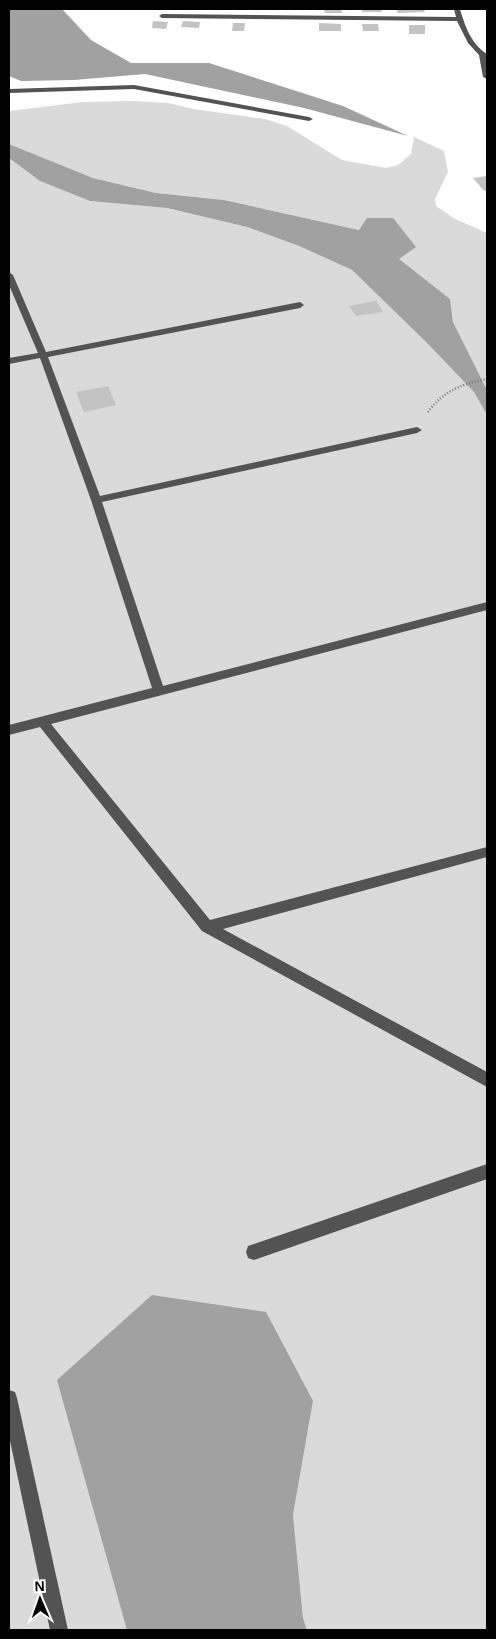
<svg xmlns="http://www.w3.org/2000/svg" width="496" height="1639" viewBox="0 0 496 1639" font-family="Arial,sans-serif">
<rect width="100%" height="100%" fill="#fff"/>
<!-- green -->
<g fill="#dadada">
<path d="M 133,101 L 168,103 L 194,109 L 265,119 L 287,126 L 342,160 L 386,168 L 398,165 L 411,154 L 414,137 L 444,151 L 448,172 L 435,199 L 436,206 L 455,219 L 487,233 L 487,390 L 453,322 L 450,299 L 359,230 L 224,200 L 156,193 L 93,178 L 9,144 L 9,111 L 83,102 Z"/>
<path d="M 9,158 L 40,181 L 90,201 L 167,208 L 247,227 L 299,246 L 352,270 L 427,343 L 474,392 L 487,415 L 487,1630 L 307,1630 L 303,1618 L 293,1515 L 313,1401 L 127,1624 L 127,1630 L 9,1630 Z"/>
</g>
<!-- water -->
<g fill="#a1a1a1">
<path d="M 9,9 L 62,9 L 91,40 L 131,63 L 209,63 L 343,106 L 408,136 L 304,108 L 145,74 L 74,80 L 21,81 L 9,76 Z"/>
<path d="M 9,144 L 93,178 L 156,193 L 224,200 L 359,230 L 367,218 L 393,218 L 416,247 L 399,259 L 450,299 L 453,322 L 487,390 L 487,415 L 474,392 L 427,343 L 352,270 L 299,246 L 247,227 L 167,208 L 90,201 L 40,181 L 9,158 Z"/>
<path d="M 152,1295 L 266,1312 L 313,1401 L 293,1515 L 303,1618 L 307,1630 L 127,1630 L 57,1380 Z"/>
</g>
<!-- building -->
<g fill="#c3c3c3">
<path d="M 324,9 L 341,9 L 342,13 L 325,13 Z"/>
<path d="M 362,9 L 381,9 L 382,12 L 362,12 Z"/>
<path d="M 396,9 L 424,9 L 425,12 L 398,13 Z"/>
<path d="M 153,21 L 168,22 L 166,29 L 152,28 Z"/>
<path d="M 183,21 L 200,22 L 199,28 L 181,27 Z"/>
<path d="M 233,23 L 245,23 L 244,31 L 232,31 Z"/>
<path d="M 319,23 L 341,24 L 341,31 L 319,31 Z"/>
<path d="M 362,24 L 378,24 L 379,31 L 363,31 Z"/>
<rect x="409" y="25" width="16" height="9"/>
<path d="M 487,176 L 487,190 L 484,191 L 473,178 Z"/>
<path d="M 376,301 L 383,312 L 356,316 L 349,306 Z"/>
<path d="M 108,386 L 116,405 L 84,412 L 76,392 Z"/>
</g>
<g fill="none" stroke-linecap="round" stroke-linejoin="round">
<!-- path -->
<path stroke="#757575" stroke-width="2.5" stroke-dasharray="1 2" stroke-linecap="butt" d="M 428,412 C 443,391 462,384 487,379"/>
<!-- minor -->
<g fill="#535353" fill-rule="evenodd">
<path d="M 454,9 L 460,9 C 465,26 471,44 487,54 L 487,79 L 483,77 L 479,55 L 468,43 L 457,21 L 162,18 L 159,16 L 162,14 L 456,17 Z"/>
<path d="M 134,85 L 309,117 L 313,119 L 309,121 L 134,89 L 9,93 L 9,89 Z"/>
<path d="M 9,272 L 13,275 L 46,352 L 300,302 L 304,305 L 300,308 L 48,357 L 100,496 L 417,427 L 422,430 L 417,433 L 102,502 L 163,686 L 487,602 L 487,610 L 51,724 L 210,920 L 487,847 L 487,857 L 223,929 L 487,1072 L 487,1087 L 202,931 L 40,727 L 9,735 L 9,725 L 152,688 L 91,500 L 40,358 L 9,364 L 9,358 L 38,353 L 9,285 Z"/>
<path d="M 487,1164 L 487,1179 L 254,1260 L 248,1258 L 246,1252 L 248,1246 L 254,1244 Z"/>
<path d="M 9,1390 L 15,1392 L 17,1398 L 68,1630 L 50,1630 L 9,1436 Z"/>
</g>
</g>
<!-- border -->
<rect width="496" height="1639" fill="none" stroke="#000000" stroke-width="20"/>
<!-- north arrow -->
<g transform="translate(40 1599) rotate(358)" stroke="#ffffff" stroke-width="4" paint-order="stroke">
<path d="M0-4L9 19L0 12L-9 19Z" fill="#000000"/>
<text y="-8" font-size="14" font-weight="bold" text-anchor="middle" fill="#000000">N</text>
</g>
</svg>
